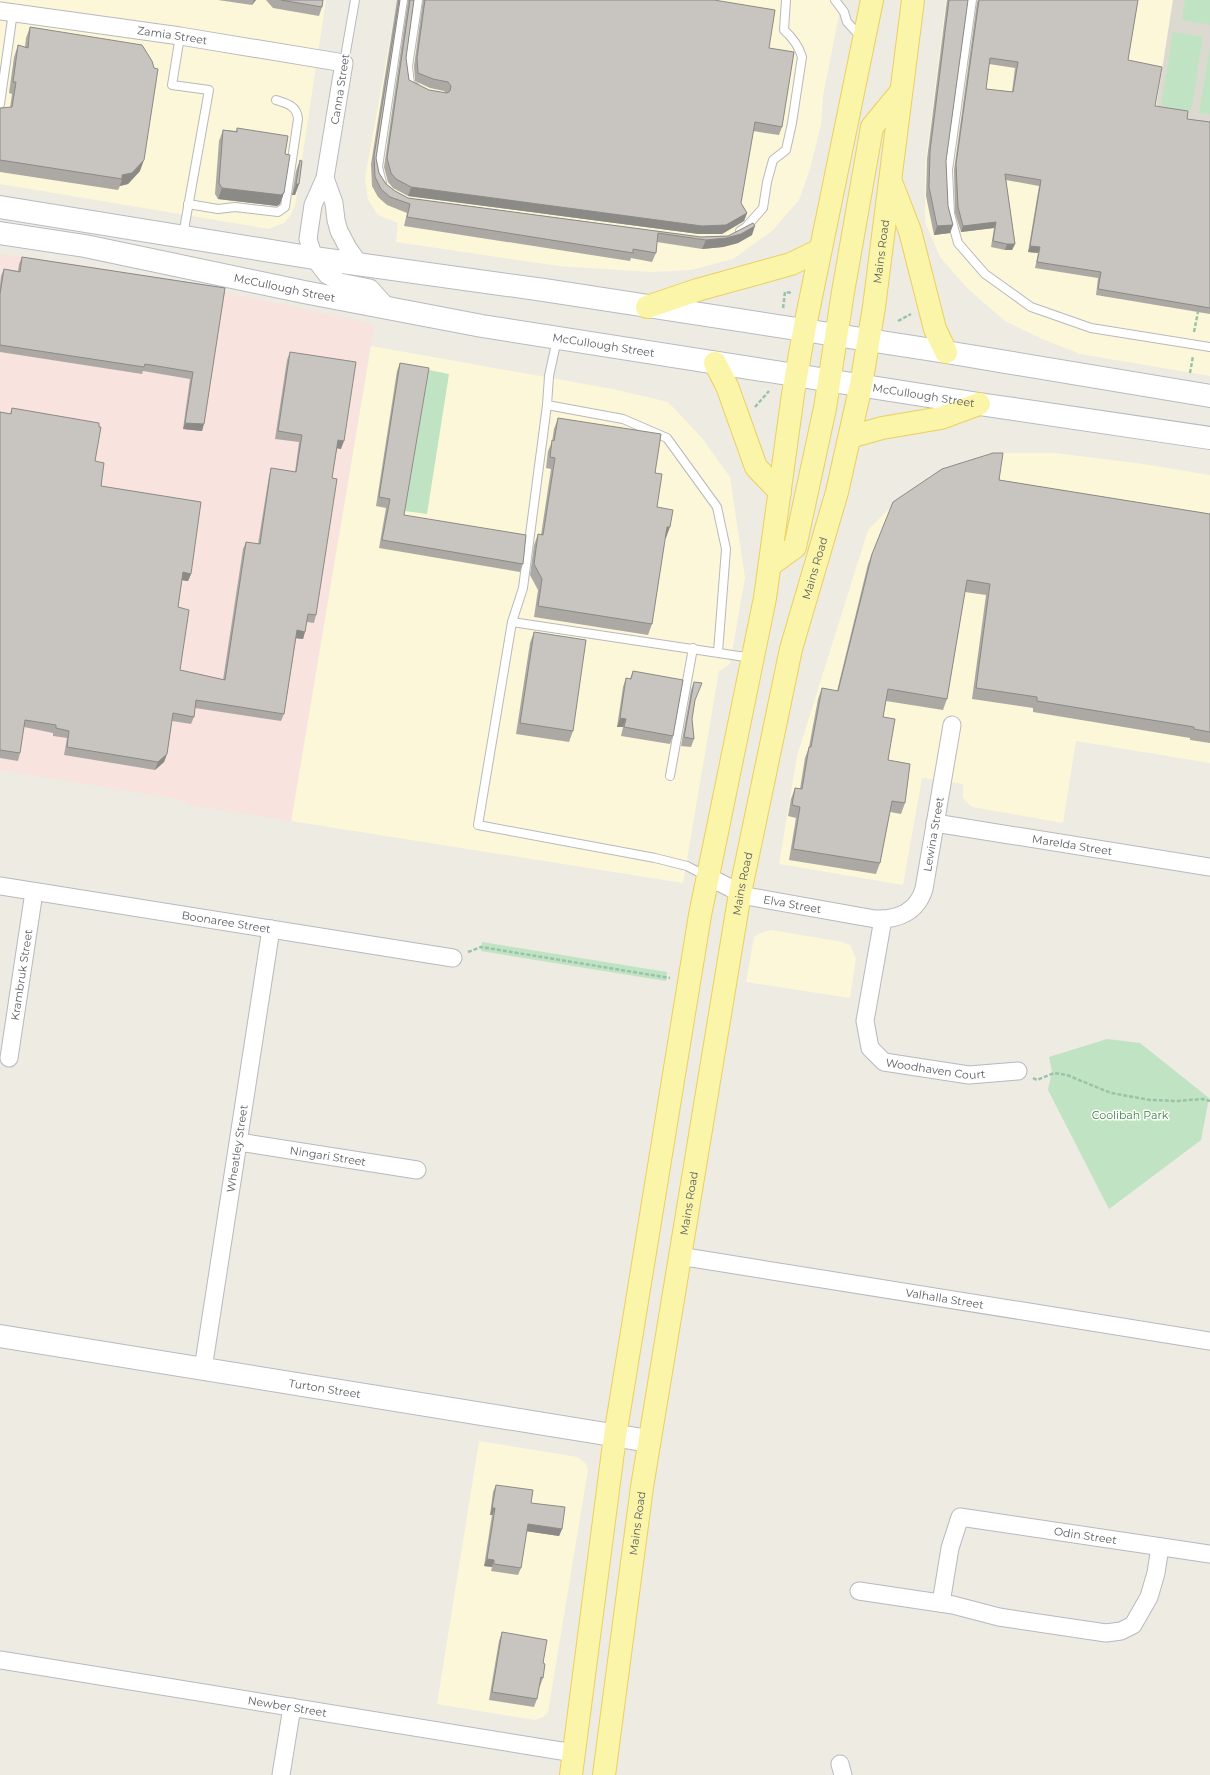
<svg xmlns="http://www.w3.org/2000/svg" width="1210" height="1775" viewBox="0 0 1210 1775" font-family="Montserrat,sans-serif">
<rect width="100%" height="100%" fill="#edebe2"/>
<!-- commercial -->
<g fill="#fcf7d8">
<path d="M 0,0 L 326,0 L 295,206 L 290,216 L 284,223 L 269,229 L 0,184 Z"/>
<path d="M 397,0 L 842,0 L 823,96 L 821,125 L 810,169 L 799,200 L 772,231 L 733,259 L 691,270 L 651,272 L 558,266 L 396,242 L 398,223 L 378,215 L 368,200 L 365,178 Z"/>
<path d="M 946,0 L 1173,0 L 1155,115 L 1210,124 L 1210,376 L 1080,354 L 1040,338 L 1005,321 L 967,288 L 940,257 L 925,222 L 925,167 Z"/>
<path d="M 371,346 L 613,389 L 668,402 L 702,438 L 730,477 L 745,578 L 730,664 L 719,671 L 683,883 L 291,821 Z"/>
<path d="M 989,453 L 1055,453 L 1144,464 L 1210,475 L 1210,763 L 1076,741 L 1063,823 L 972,807 L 963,798 L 963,784 L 922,778 L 903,885 L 779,864 L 797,756 L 868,530 L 901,497 L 940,470 Z"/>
<path d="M 772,930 L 842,942 L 850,945 L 856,958 L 850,998 L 746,982 L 754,937 L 763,932 Z"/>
<path d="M 479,1441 L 578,1457 L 586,1464 L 588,1470 L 548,1712 L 543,1717 L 535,1720 L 437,1704 Z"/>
</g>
<!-- education -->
<path fill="#dcdad0" d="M 1173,0 L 1210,0 L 1210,124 L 1155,115 Z"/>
<!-- medical -->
<path fill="#f9e3de" d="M 0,254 L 65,262 L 223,292 L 374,324 L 291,821 L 185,804 L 185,800 L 0,770 Z"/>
<!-- green -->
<g fill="#c0e3c3">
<path d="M 1185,0 L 1210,0 L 1210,25 L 1182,20 Z"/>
<path d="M 1173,32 L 1203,37 L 1191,111 L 1161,106 Z"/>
<path d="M 1210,45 L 1210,114 L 1199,113 Z"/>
<path d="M 429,370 L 449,374 L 427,514 L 405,511 Z"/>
<path d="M 482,942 L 667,972 L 666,981 L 481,951 Z"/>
<path d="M 1107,1039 L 1140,1043 L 1209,1098 L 1201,1140 L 1109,1209 L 1048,1090 L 1052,1071 L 1049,1057 Z"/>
</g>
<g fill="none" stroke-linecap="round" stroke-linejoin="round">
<defs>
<g id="lane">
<path d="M 835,0 L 844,12 L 847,22 L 862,38"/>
<path d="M 972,0 L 948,170 L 950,214 L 958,243 L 985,274 L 1031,307 L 1091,328 L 1210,347"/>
<path d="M 180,36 L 172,85 L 209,90 L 183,235"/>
<path d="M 344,63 L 355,0"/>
<path d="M 415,87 L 410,85 L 408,66 L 418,0"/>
<path d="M 0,104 L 13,12"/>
<path d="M 382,183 L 378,167 L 403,0"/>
<path d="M 188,204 L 218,209 L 235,207 L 278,212 L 285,207 L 298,119 C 297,106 288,104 276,100"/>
<path d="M 740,231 L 746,227 L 763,208 L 767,182 L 773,160 L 786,150 L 792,123 L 802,57 C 799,47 792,37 784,30 L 786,0"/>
<path d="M 557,339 L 549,376 L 547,405 L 623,419 L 667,438 L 717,507 L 726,549 L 718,652"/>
<path d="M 547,405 L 523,588 L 512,622 L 478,825 L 655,858 L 687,866 L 706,876"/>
<path d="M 512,622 L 752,658"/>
<path d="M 670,776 L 693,648"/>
</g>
<g id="street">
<path id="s1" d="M 0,11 L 180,36 L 344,63 L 325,178 L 313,205 L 308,239 L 314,258 L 327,275 L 340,282 L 370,288 L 388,308"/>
<path d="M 325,178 L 334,203 L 336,220 L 339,231 L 348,248 L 360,265"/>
<path id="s2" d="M 935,823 L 1210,867"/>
<path id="s3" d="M 707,876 L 746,896 L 875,919 C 898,920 917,912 924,889 L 952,725"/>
<path id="s4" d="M 0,886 L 453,958"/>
<path id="s5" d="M 883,919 L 865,1021 L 870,1048 L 884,1062 L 969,1075 L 1018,1071"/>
<path id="s6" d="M 9,1058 L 34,892"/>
<path id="s7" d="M 239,1142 L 417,1170"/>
<path id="s8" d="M 679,1256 L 1210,1341"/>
<path id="s9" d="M 203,1369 L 271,929"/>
<path d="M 859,1591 L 953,1605 L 999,1617 L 1106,1633 L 1121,1631 L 1133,1625 L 1149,1597 L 1156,1573 L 1160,1547"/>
<path id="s10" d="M 941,1603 L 950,1548 L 960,1517 L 1210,1554"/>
<path id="s11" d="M 0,1660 L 574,1753"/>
<path d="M 840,1764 L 843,1775"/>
<path d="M 281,1775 L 292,1707"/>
</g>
<g id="secondary">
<path d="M 0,207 L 314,258 L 544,290 L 946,352 L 1210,396"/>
<path id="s12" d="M 0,233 L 85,246 L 304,292 L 482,326 L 979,404 L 1210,438"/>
<path id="s13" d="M 0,1336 L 649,1441"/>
</g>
<g id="primary">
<path d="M 891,182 L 910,231 L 935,329 L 946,352"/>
<path d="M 647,307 L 697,290 L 791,264 L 820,250"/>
<path d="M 715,363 L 727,386 L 756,467 L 780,492"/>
<path d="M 850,437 L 882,428 L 941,418 L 979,404"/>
<path d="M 770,565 L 795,547 L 825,408 L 843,292 L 872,127 L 900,93"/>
<path d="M 571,1775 L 615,1436 L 700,915 L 765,598 L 793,394 L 804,331 L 872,0"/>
<path id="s14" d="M 604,1775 L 642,1487 L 740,893 L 791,649 L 837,492 L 861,385 L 874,307 L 913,0"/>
</g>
</defs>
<!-- lane casing -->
<use href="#lane" stroke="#b8b9be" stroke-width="10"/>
<!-- street casing -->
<use href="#street" stroke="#b8b9be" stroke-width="19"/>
<!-- secondary casing -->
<use href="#secondary" stroke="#b8bac0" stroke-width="24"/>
<!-- primary casing -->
<use href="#primary" stroke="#ead05e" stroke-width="24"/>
<!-- path -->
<g stroke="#99c3a9" stroke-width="2.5" stroke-dasharray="4 2" stroke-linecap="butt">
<path d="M 783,308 L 785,292 L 792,293"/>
<path d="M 898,321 L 911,314"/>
<path d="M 1194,332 L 1198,312"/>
<path d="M 1190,373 L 1193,356"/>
<path d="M 755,407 L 769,391"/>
<path d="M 468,952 L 481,947 L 670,978"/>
<path d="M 1033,1078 L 1037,1080 L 1054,1073 L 1067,1075 L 1111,1093 L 1150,1100 L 1177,1101 L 1203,1099 L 1210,1101"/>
</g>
<!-- lane -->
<use href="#lane" stroke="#fff" stroke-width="8"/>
<!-- street -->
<use href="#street" stroke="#fff" stroke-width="17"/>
<!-- secondary -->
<use href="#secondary" stroke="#fff" stroke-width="22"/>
<!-- primary -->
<use href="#primary" stroke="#fbf5a9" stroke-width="22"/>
</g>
<!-- wall -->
<g fill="#aca9a5" fill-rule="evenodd">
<path d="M 218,0 L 256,0 L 252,5 Z"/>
<path d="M 266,0 L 323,0 L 322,7 L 319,16 L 273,8 Z"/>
<path d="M 397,0 L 400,0 L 376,158 L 379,173 L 386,184 L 395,191 L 408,198 L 701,237 L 752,235 L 738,243 L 723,247 L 702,249 L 657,242 L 656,253 L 652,262 L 631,258 L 630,261 L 404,226 L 407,213 L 387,205 L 378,197 L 372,186 L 371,164 Z"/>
<path d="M 408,0 L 414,0 L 406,58 L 409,80 L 429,90 L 446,93 L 444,91 L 430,88 L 415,81 L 414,66 L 423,0 L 714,0 L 769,48 L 782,127 L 779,135 L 753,131 L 741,203 L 747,213 L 744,221 L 722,234 L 699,234 L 408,196 L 393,188 L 388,182 L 384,167 Z"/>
<path d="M 947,0 L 968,0 L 946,161 L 948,206 L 953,225 L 950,233 L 934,235 L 926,196 L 927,159 Z"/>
<path d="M 978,0 L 1138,0 L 1128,60 L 1155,106 L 1187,119 L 1210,122 L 1210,314 L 1096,295 L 1098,278 L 1035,268 L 1038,253 L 1028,252 L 1039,186 L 1006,180 L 1015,244 L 1012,250 L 1005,250 L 991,247 L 994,228 L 961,232 L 955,213 L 954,170 L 977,2 ZM 989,64 L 1015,68 L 1012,92 L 986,89 Z"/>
<path d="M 30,27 L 140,171 L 128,184 L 120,186 L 118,190 L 0,172 L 0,108 L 10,108 L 12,94 L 9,93 L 14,57 L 18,45 L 25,47 L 26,38 Z"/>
<path d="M 237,128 L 285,154 L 280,204 L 277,206 L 218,199 L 215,194 L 219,141 L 223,130 L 236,131 Z"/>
<path d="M 300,160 L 299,184 L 295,195 L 292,195 L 296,171 Z"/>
<path d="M 22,257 L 225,288 L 202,431 L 183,429 L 190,379 L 143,371 L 142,374 L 0,352 L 0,285 L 1,276 L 4,269 L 18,271 L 19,264 Z"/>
<path d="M 290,352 L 341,449 L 337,448 L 332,478 L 316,615 L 314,623 L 307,622 L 303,639 L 296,638 L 284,714 L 281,721 L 195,708 L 194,717 L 191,724 L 172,721 L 167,754 L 164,762 L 155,770 L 64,755 L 67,738 L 53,736 L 53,733 L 24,727 L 20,753 L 18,761 L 0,758 L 0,412 L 10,414 L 12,408 L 95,461 L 101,486 L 191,574 L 188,581 L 182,580 L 178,607 L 180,670 L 223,680 L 243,549 L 246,542 L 258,544 L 269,476 L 271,468 L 295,472 L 299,442 L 275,439 L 287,360 Z"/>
<path d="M 400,363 L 404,515 L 523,564 L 520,572 L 379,548 L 386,508 L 376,506 L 397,371 Z"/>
<path d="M 558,418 L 655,473 L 657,507 L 666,538 L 665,538 L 652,624 L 648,635 L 534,617 L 538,590 L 530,575 L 534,545 L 538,534 L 541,535 L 551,469 L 546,468 L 548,451 L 552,442 L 554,429 Z"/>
<path d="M 999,480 L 1210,514 L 1210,743 L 1190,740 L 1190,738 L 1033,712 L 1033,708 L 972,699 L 986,595 L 965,592 L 947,699 L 943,710 L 886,701 L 883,717 L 888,760 L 905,803 L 901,814 L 890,812 L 880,863 L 876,874 L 789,860 L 796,818 L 788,816 L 791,799 L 795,788 L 800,789 L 805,758 L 809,747 L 818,699 L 822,688 L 837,691 L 868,564 L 872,554 Z"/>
<path d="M 534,632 L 573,731 L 569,742 L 516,734 L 530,643 Z"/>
<path d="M 633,671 L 673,736 L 670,744 L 621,736 L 623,727 L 617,727 L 623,687 L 626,678 L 630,679 Z"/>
<path d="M 694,682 L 695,701 L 692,719 L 694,739 L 691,747 L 681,746 L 691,690 Z"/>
<path d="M 496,1485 L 531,1503 L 562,1529 L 559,1536 L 526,1531 L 521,1568 L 518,1575 L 491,1571 L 492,1567 L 484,1566 L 492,1515 L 490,1515 L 493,1492 Z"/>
<path d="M 502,1632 L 543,1678 L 540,1686 L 539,1686 L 537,1699 L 534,1707 L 489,1700 L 499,1641 Z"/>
</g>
<!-- shaded-wall -->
<g fill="#8c8a86">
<path d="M 254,0 L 256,0 L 252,5 Z"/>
<path d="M 144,160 L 140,171 L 128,184 L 120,186 L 122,179 L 122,175 Z"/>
<path d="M 296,184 L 299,184 L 295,195 L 292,195 Z"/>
<path d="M 411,187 L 747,213 L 744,221 L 722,234 L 699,234 L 408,196 Z"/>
<path d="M 222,188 L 284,193 L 280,204 L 277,206 L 218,199 Z"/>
<path d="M 996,222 L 994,228 L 961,232 L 963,226 Z"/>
<path d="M 953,225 L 950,233 L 934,235 L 937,226 Z"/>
<path d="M 755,226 L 752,235 L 738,243 L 723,247 L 702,249 L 706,240 L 726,238 Z"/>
<path d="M 1007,244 L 1015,244 L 1012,250 L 1005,250 Z"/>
<path d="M 1030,246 L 1040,247 L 1038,253 L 1028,252 Z"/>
<path d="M 185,423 L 204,424 L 202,431 L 183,429 Z"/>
<path d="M 338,440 L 344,441 L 341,449 L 335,448 Z"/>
<path d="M 667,527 L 670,527 L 666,538 L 663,538 Z"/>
<path d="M 183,572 L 191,574 L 188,581 L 180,580 Z"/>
<path d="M 297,630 L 305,632 L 303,639 L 294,638 Z"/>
<path d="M 620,718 L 626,719 L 623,727 L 617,727 Z"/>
<path d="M 167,754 L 164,762 L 155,770 L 158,762 Z"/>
<path d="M 492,1508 L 495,1508 L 492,1515 L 490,1515 Z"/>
<path d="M 528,1524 L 562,1529 L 559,1536 L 525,1531 Z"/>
<path d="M 487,1559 L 494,1560 L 492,1567 L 484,1566 Z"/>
</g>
<!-- building -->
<g fill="#c8c5c0" stroke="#8c8a86" fill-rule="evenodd">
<path d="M 281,0 L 323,0 L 322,7 Z"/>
<path d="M 399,0 L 400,0 L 376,158 L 379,173 L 386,184 L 395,191 L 408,198 L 701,237 L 728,236 L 753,223 L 755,226 L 741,234 L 726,238 L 706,240 L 658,233 L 656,253 L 633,249 L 633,253 L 407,217 L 410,204 L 390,197 L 381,189 L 375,177 L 374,156 Z"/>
<path d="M 410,0 L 414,0 L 406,58 L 409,80 L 429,90 L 447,93 L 450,91 L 451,86 L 448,82 L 433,79 L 418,73 L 417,58 L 425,0 L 714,0 L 775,10 L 769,48 L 794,52 L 782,127 L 755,122 L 741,203 L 747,213 L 726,225 L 702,226 L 411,187 L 396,179 L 391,173 L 387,158 Z"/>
<path d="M 949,0 L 968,0 L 946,161 L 948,206 L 953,225 L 937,226 L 929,187 L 930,151 Z"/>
<path d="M 979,0 L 1138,0 L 1128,60 L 1162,67 L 1155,106 L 1188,111 L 1187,119 L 1210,122 L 1210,308 L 1098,289 L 1101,272 L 1037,262 L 1040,247 L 1030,246 L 1041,180 L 1005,174 L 1015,244 L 1007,244 L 993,241 L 996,222 L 963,226 L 958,207 L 956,164 ZM 990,58 L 1018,62 L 1013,92 L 986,89 Z"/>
<path d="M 30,27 L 142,45 L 152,61 L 154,68 L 158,69 L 144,160 L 132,173 L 122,175 L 122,179 L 0,160 L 0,108 L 12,107 L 16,82 L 13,82 L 18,45 L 28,48 Z"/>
<path d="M 237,128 L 288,136 L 285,154 L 290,155 L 284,193 L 281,195 L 222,188 L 219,183 L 223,130 L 237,132 Z"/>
<path d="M 300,160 L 302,161 L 299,184 L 296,184 Z"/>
<path d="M 22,257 L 225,288 L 204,424 L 185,423 L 193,372 L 145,364 L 144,367 L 0,345 L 0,294 L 4,269 L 20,272 Z"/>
<path d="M 290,352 L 356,362 L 344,441 L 338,440 L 332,478 L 337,479 L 316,615 L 308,614 L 305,632 L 297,630 L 284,714 L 196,700 L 194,717 L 173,713 L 167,754 L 158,762 L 67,747 L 69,731 L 56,728 L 56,725 L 25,720 L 20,753 L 0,750 L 0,412 L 11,414 L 12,408 L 99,423 L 99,427 L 101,427 L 95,461 L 104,463 L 101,486 L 201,502 L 191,574 L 183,572 L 178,607 L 189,610 L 180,670 L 225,680 L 246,542 L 260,544 L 271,468 L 296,472 L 302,435 L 278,431 Z"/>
<path d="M 400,363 L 429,368 L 404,515 L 526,535 L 523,564 L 382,540 L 390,499 L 379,497 Z"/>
<path d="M 558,418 L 661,434 L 655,473 L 662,474 L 657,507 L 673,510 L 670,527 L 667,527 L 652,624 L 538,606 L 542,579 L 534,564 L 538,534 L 543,535 L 555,458 L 550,457 L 552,440 L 554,441 Z"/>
<path d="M 993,453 L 1003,453 L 999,480 L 1210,514 L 1210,732 L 1194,729 L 1194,727 L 1037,701 L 1037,697 L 976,688 L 990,584 L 967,580 L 947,699 L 888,689 L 883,717 L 895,719 L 888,760 L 910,764 L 905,803 L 892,801 L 880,863 L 793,849 L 800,807 L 792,805 L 795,788 L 802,789 L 809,747 L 811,747 L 822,688 L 838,691 L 872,554 L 893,502 L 942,469 Z"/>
<path d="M 534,632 L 586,640 L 573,731 L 520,723 Z"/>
<path d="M 633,671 L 683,680 L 673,736 L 624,727 L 626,719 L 620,718 L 626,678 L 631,679 Z"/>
<path d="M 694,682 L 702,683 L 695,700 L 692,719 L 694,739 L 684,737 Z"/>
<path d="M 496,1485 L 533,1490 L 531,1503 L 565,1507 L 562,1529 L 528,1524 L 521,1568 L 494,1564 L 494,1560 L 487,1559 L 495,1508 L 492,1508 Z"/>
<path d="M 502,1632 L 547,1640 L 543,1663 L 545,1664 L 543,1678 L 541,1677 L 537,1699 L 492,1692 Z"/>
</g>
<g text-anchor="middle" stroke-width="3" stroke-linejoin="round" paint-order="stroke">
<!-- street labels -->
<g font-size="11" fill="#5b5d62" stroke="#fff">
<text dy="4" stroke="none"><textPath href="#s1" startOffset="174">Zamia Street</textPath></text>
<text transform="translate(340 89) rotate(-81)" y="4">Canna Street</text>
<text dy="4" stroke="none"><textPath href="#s14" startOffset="1550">Mains Road</textPath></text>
<text dy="4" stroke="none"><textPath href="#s12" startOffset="290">McCullough Street</textPath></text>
<text dy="4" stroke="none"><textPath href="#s12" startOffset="614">McCullough Street</textPath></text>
<text dy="4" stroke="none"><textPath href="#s12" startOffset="938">McCullough Street</textPath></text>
<text dy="4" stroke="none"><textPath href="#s14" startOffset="1226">Mains Road</textPath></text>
<text dy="4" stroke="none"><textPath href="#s3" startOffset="293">Lewina Street</textPath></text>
<text dy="4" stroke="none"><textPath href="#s2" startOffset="139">Marelda Street</textPath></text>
<text dy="4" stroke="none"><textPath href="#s14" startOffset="902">Mains Road</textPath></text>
<text dy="4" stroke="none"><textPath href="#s3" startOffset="91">Elva Street</textPath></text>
<text dy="4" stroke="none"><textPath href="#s4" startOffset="229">Boonaree Street</textPath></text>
<text dy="4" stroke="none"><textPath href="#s6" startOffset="84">Krambruk Street</textPath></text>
<text dy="4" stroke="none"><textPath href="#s5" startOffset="203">Woodhaven Court</textPath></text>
<text dy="4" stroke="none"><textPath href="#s9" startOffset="223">Wheatley Street</textPath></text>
<text dy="4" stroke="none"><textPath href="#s7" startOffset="90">Ningari Street</textPath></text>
<text dy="4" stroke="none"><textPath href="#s14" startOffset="578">Mains Road</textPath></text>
<text dy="4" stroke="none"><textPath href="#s8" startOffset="269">Valhalla Street</textPath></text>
<text dy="4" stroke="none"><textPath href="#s13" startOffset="329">Turton Street</textPath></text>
<text dy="4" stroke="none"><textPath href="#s14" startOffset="254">Mains Road</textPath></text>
<text dy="4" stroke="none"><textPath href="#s10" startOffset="215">Odin Street</textPath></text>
<text dy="4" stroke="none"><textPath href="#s11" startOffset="291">Newber Street</textPath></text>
</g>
<!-- park labels -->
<g font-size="11" fill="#398344" stroke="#fff">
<text x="1130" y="1119">Coolibah Park</text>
</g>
</g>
</svg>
